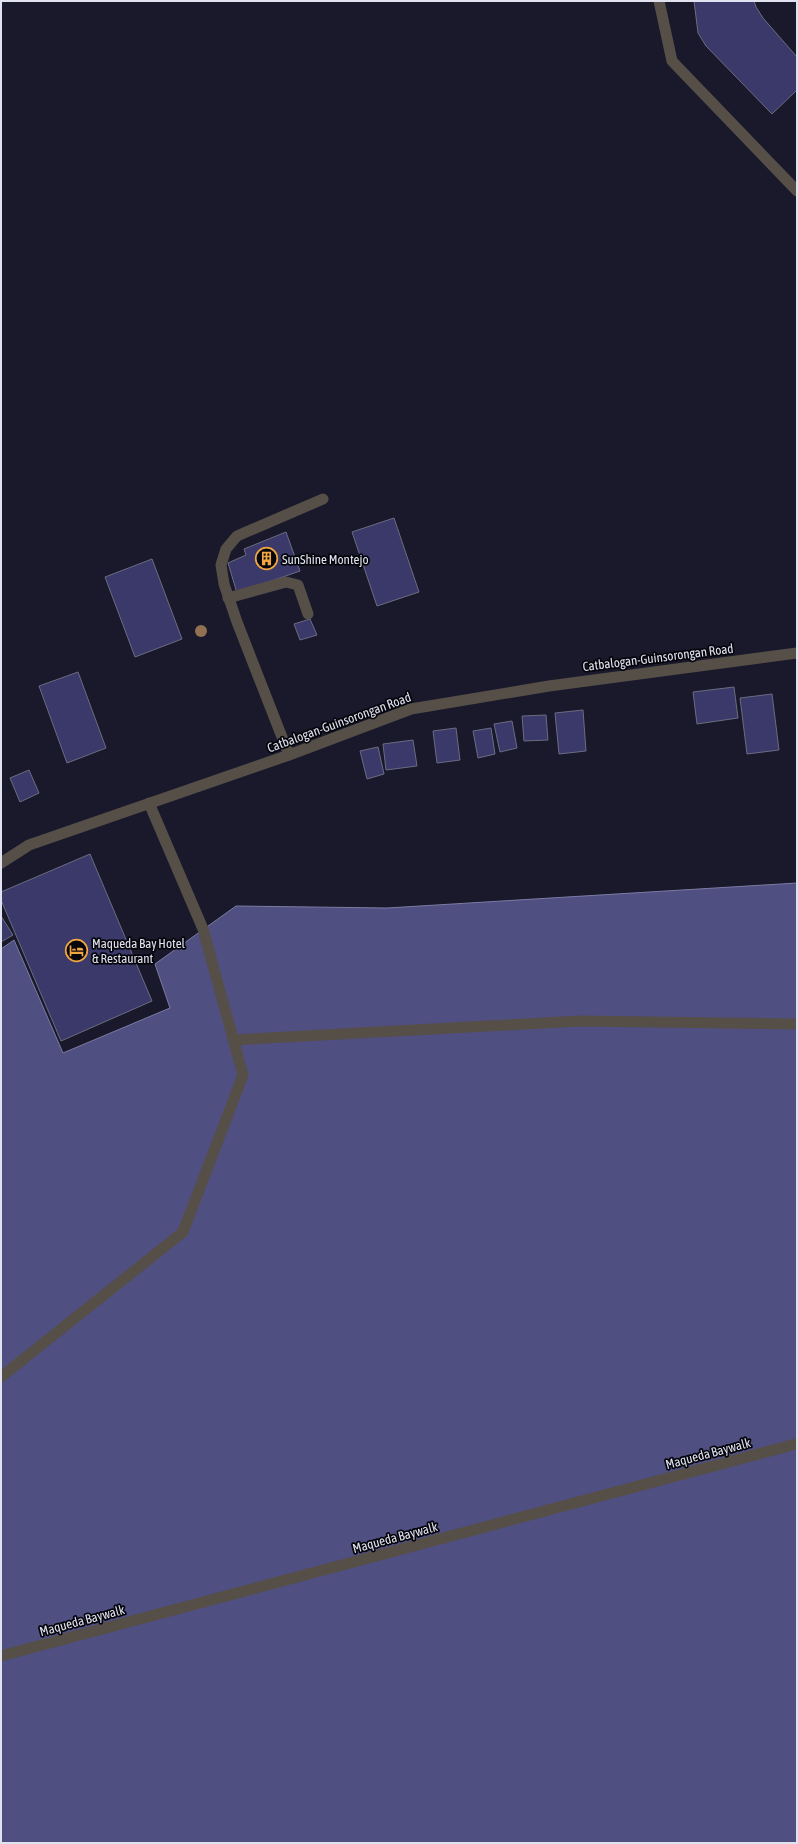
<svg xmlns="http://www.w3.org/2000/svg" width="798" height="1844" viewBox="0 0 798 1844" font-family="'Asap Condensed',sans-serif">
<rect width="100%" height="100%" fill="#19192b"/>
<!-- water -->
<path fill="#504f82" stroke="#7c7ba3" d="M 797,883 L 797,1843 L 1,1843 L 1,949 L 14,940 L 63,1053 L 170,1008 L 155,964 L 236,906 L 387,908 Z"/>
<!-- building -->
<g fill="#3b396a" stroke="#6b6c82">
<path d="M 694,1 L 754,1 L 756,7 L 763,18 L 797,57 L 797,90 L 772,114 L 706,46 L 698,33 Z"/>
<path d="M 394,518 L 419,592 L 377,606 L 352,532 Z"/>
<path d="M 286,532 L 300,571 L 237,593 L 228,563 L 246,555 L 244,549 Z"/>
<path d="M 152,559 L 182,639 L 135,657 L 105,577 Z"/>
<path d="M 310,619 L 317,635 L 300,640 L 294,624 Z"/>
<path d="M 78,672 L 106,748 L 67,763 L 39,686 Z"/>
<path d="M 734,687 L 738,718 L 697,724 L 693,692 Z"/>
<path d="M 772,694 L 779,750 L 747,754 L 740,698 Z"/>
<path d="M 583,710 L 586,751 L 559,754 L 555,713 Z"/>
<path d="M 546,715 L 548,740 L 524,741 L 522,716 Z"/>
<path d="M 512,721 L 517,748 L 500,752 L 494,724 Z"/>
<path d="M 456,728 L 460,760 L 437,763 L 433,731 Z"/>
<path d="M 491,728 L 495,754 L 478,758 L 473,731 Z"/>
<path d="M 413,740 L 417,766 L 386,770 L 383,744 Z"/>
<path d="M 378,747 L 384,774 L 367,779 L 360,751 Z"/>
<path d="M 29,770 L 39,793 L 20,802 L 10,778 Z"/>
<path d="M 90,854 L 152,1001 L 61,1041 L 1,900 L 1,892 Z"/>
<path d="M 1,916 L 13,935 L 1,942 Z"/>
</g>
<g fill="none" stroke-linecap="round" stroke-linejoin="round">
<!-- service -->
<path stroke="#564f48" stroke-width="11" d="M 228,598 L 286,582 L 298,585 L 308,614"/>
<!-- pedestrian -->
<path stroke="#564f48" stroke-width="11" d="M 1,1656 L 796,1444"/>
<!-- minor -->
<g stroke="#564f48" stroke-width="11">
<path d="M 659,1 L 672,61 L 797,191"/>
<path d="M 289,755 L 237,622 L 224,584 L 221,565 L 226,549 L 237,536 L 323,499"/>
<path d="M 233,1040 L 579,1021 L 797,1024"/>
<path d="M 1,1377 L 183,1232 L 243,1075 L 203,929 L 149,803"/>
</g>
<!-- tertiary -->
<path stroke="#564f48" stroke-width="11" d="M 1,863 L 29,845 L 289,755 L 411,709 L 549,686 L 797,653"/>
</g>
<!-- trees -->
<circle fill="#917152" cx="201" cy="631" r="6"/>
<!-- icons -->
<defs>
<symbol id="building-ring" viewBox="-11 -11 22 22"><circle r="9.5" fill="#05050c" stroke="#f1a63f" stroke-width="1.5"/><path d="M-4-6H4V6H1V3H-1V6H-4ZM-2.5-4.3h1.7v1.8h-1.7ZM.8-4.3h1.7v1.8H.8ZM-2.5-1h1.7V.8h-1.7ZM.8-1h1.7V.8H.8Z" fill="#f1a63f"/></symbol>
<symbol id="hotel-ring" viewBox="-11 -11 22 22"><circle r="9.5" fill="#05050c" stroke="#f1a63f" stroke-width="1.5"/><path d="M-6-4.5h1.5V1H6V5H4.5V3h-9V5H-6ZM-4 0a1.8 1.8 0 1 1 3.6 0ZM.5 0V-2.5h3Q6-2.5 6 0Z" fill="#f1a63f"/></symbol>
</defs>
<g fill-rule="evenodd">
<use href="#building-ring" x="254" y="546" width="25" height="25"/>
<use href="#hotel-ring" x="64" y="938" width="25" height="25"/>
</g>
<g text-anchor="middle" stroke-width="3.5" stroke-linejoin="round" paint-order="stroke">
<!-- poi labels -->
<g font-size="13" fill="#e1e2ef" stroke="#05050c" text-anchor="start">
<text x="282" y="564">SunShine Montejo</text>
<text x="92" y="948">Maqueda Bay Hotel<tspan x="92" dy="15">&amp; Restaurant</tspan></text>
</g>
<!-- street labels -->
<g font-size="13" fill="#e1e2ef" stroke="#05050c">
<text transform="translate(658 657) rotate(-7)" y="5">Catbalogan-Guinsorongan Road</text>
<text transform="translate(339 722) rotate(-20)" y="5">Catbalogan-Guinsorongan Road</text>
<text transform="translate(708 1453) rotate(-15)" y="5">Maqueda Baywalk</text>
<text transform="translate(395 1537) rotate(-15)" y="5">Maqueda Baywalk</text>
<text transform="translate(82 1620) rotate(-15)" y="5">Maqueda Baywalk</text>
</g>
</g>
<!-- border -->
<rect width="798" height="1844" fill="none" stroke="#e1e2ef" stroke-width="4"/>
</svg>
